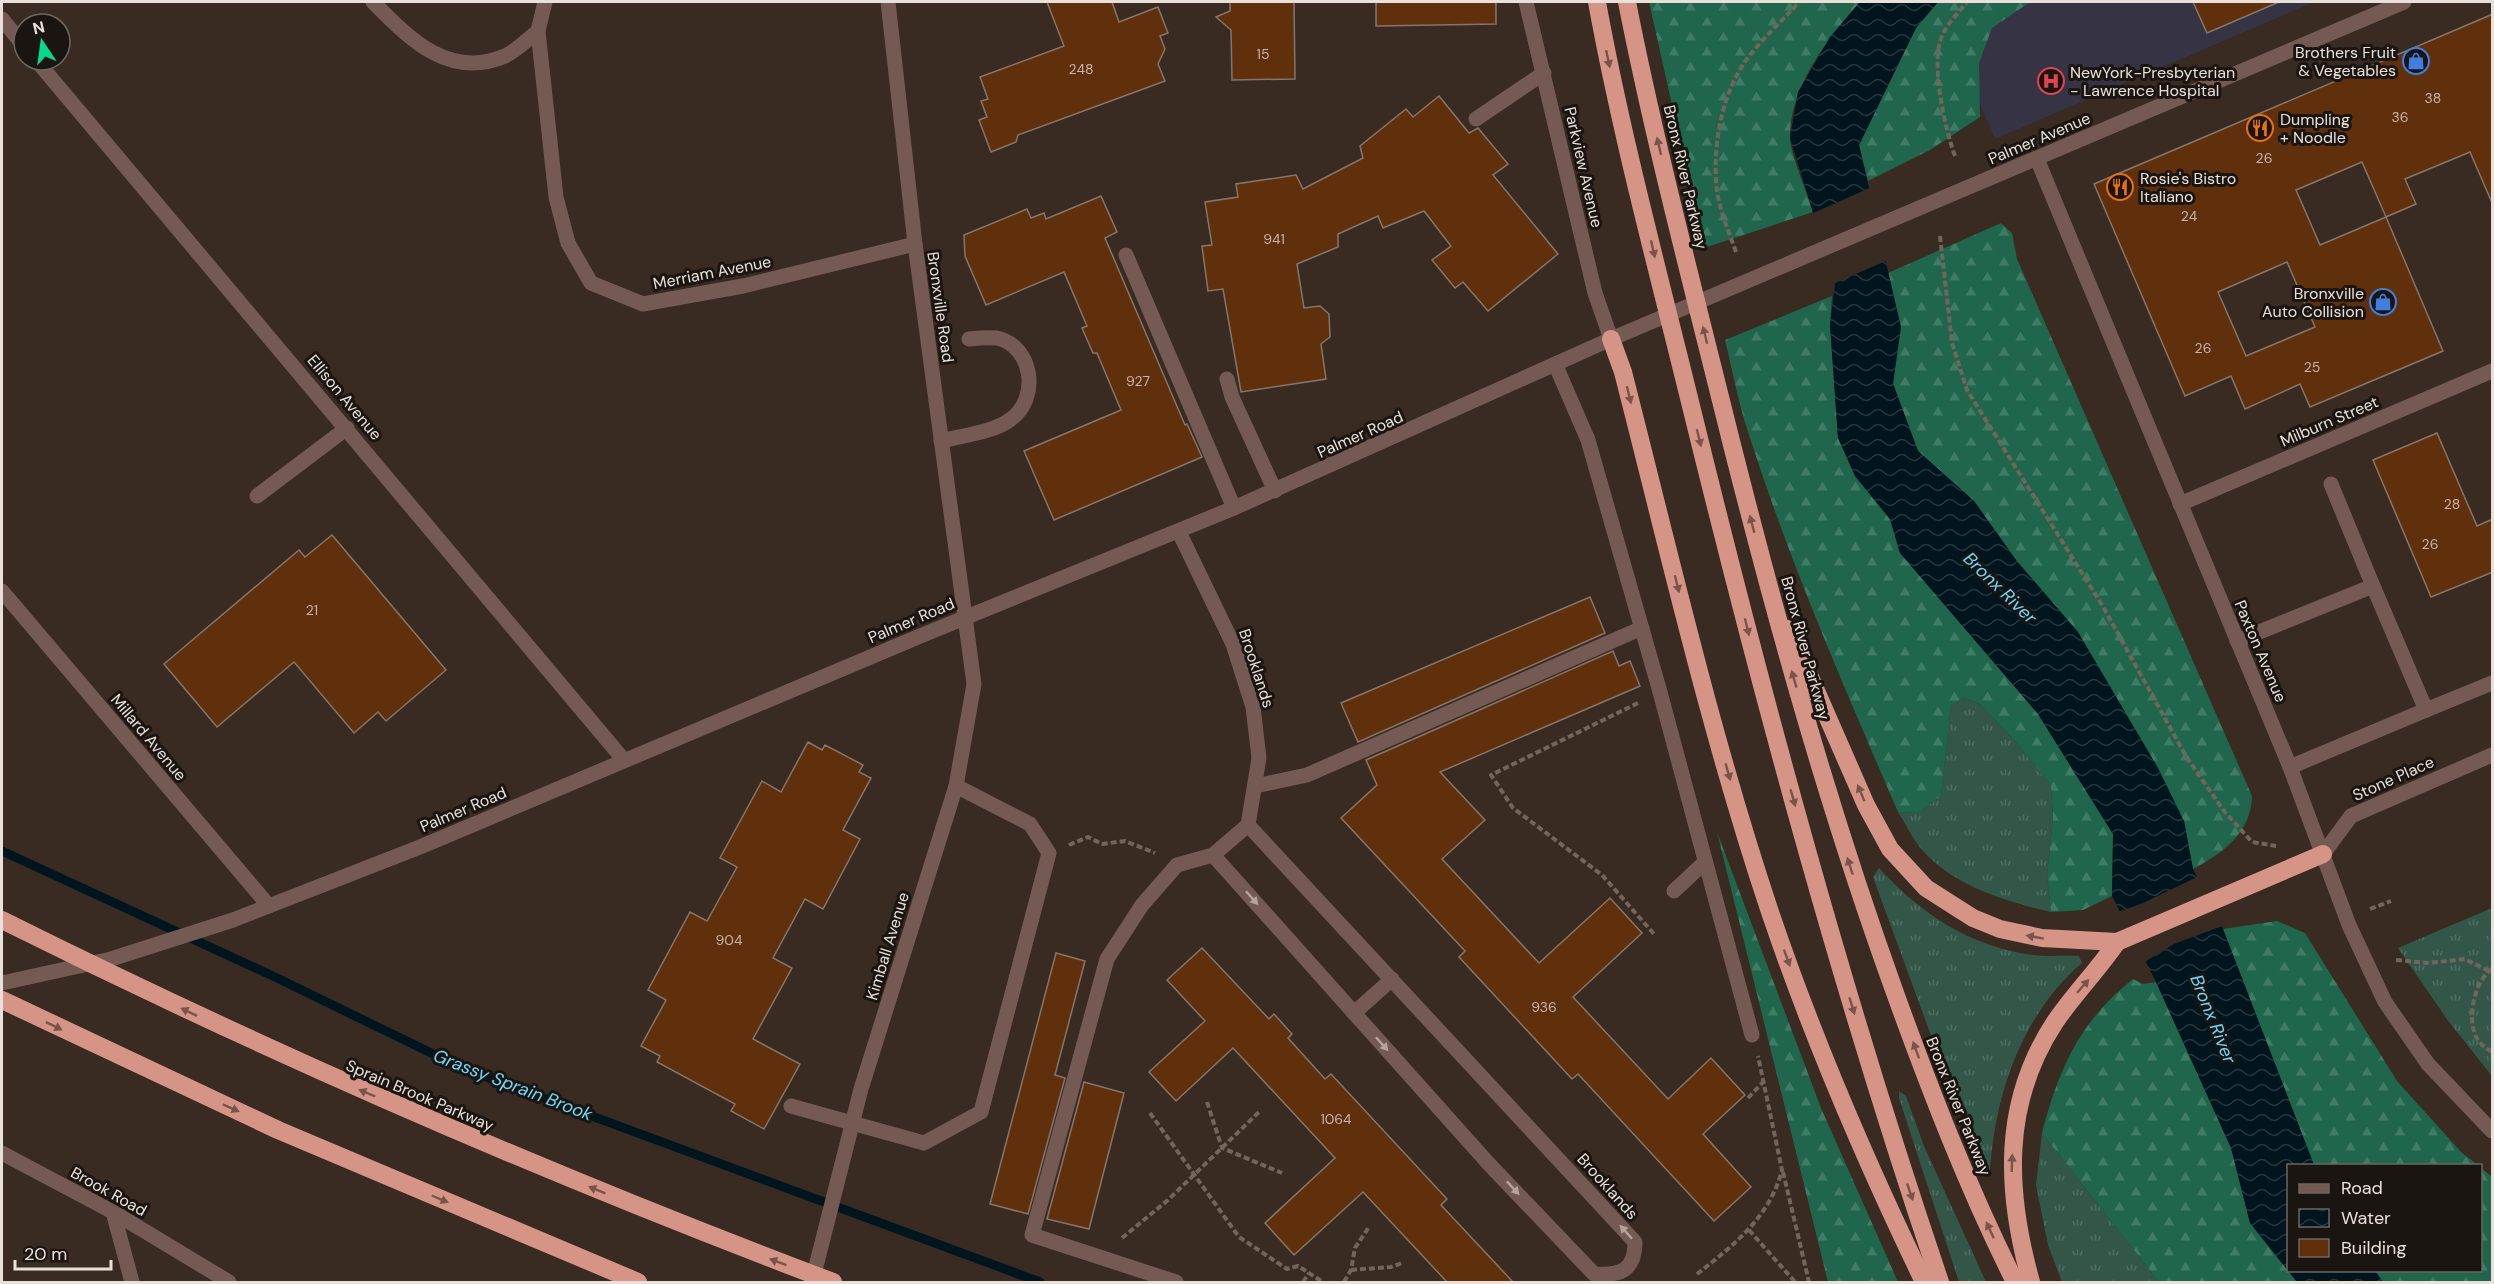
<svg xmlns="http://www.w3.org/2000/svg" width="2494" height="1284" viewBox="0 0 2494 1284" font-family="'DM Sans',sans-serif">
<defs>
<pattern id="grass-tufts" width="24" height="20" patternUnits="userSpaceOnUse" patternTransform="scale(1.5)"><rect width="24" height="20" fill="#325748"/><path d="M3 7l-1-3M5 7V3M7 7l1-3M15 17l-1-3M17 17v-4M19 17l1-3" fill="none" stroke="#506f62"/></pattern>
<pattern id="forest-firs" width="22" height="20" patternUnits="userSpaceOnUse" patternTransform="scale(1.5)"><rect width="22" height="20" fill="#1f664c"/><path d="M5 1l3.5 6h-7zM16 11l3.5 6h-7z" fill="#407c65"/></pattern>
<pattern id="water-waves" width="16" height="10" patternUnits="userSpaceOnUse" patternTransform="scale(1.5)"><rect width="16" height="10" fill="#00151d"/><path d="M0 5q4-4 8 0t8 0" fill="none" stroke="#25373d"/></pattern>
</defs>
<rect width="100%" height="100%" fill="#392a22"/>
<!-- medical -->
<path fill="#363344" d="M 2027,2 L 2314,2 L 1995,139 L 1979,102 L 1968,60 L 1980,30 Z"/>
<!-- grass -->
<g fill="url(#grass-tufts)">
<path d="M 1964,698 L 1980,704 L 2015,741 L 2051,785 L 2053,819 L 2047,875 L 2051,912 C 2005,901 1956,887 1923,851 C 1913,840 1906,824 1898,812 L 1918,813 L 1941,796 L 1951,705 Z"/>
<path d="M 1879,868 C 1920,913 1970,947 2033,955 C 2048,957 2064,955 2079,956 L 2082,963 C 2022,1014 1995,1094 1990,1171 L 1940,1060 L 1873,877 Z"/>
<path d="M 2492,908 L 2492,1076 L 2449,1022 L 2398,948 Z"/>
<path d="M 1899,1091 L 1906,1096 L 1924,1146 L 1986,1282 L 1959,1282 L 1899,1098 Z"/>
<path d="M 2042,1133 L 2159,1282 L 2062,1282 L 2048,1245 L 2036,1185 Z"/>
</g>
<!-- forest -->
<g fill="url(#forest-firs)">
<path d="M 1649,2 L 1860,2 C 1828,39 1790,85 1790,137 C 1790,154 1808,194 1813,212 L 1704,248 Z"/>
<path d="M 1938,2 L 2030,2 L 1992,28 L 1979,63 L 1980,117 L 1930,150 L 1868,181 L 1859,145 L 1916,28 Z"/>
<path d="M 2001,223 L 2012,233 L 2017,259 L 2252,796 C 2251,833 2223,853 2193,869 L 2184,821 L 2016,560 L 1974,501 L 1918,451 L 1893,383 L 1900,327 L 1888,273 Z"/>
<path d="M 1832,296 L 1830,325 L 1838,438 L 1855,476 L 1890,519 L 1900,553 L 2038,714 L 2113,834 L 2112,896 L 2083,910 L 2051,912 L 2047,875 L 2053,819 L 2051,785 L 2015,741 L 1980,704 L 1964,698 L 1951,705 L 1941,796 L 1918,813 L 1898,812 C 1845,689 1791,566 1750,438 C 1739,406 1733,373 1725,340 Z"/>
<path d="M 1717,832 L 1821,1108 L 1898,1282 L 1828,1282 Z"/>
<path d="M 2277,921 L 2305,933 L 2397,1081 L 2462,1153 L 2478,1165 L 2314,1165 L 2223,929 Z"/>
<path d="M 2133,979 L 2143,984 L 2156,982 L 2231,1148 L 2250,1223 L 2297,1282 L 2159,1282 L 2042,1133 C 2059,1068 2080,1021 2133,979 Z"/>
<path d="M 2481,1168 L 2492,1177 L 2492,1282 L 2383,1282 L 2375,1271 L 2480,1270 Z"/>
</g>
<!-- water -->
<path fill="url(#water-waves)" d="M 1860,2 L 1938,2 L 1916,28 L 1859,145 L 1901,327 L 1893,384 L 1918,451 L 1974,501 L 2016,560 L 2078,632 L 2158,768 L 2184,821 L 2193,869 L 2223,929 L 2314,1165 L 2288,1166 L 2288,1270 L 2375,1271 L 2383,1282 L 2297,1282 L 2250,1223 L 2231,1148 L 2156,982 L 2112,896 L 2113,834 L 2038,714 L 1900,553 L 1890,519 L 1855,476 L 1838,438 L 1830,325 L 1835,284 L 1790,138 L 1798,92 L 1830,37 Z"/>
<!-- pier -->
<g fill="#392a22">
<path d="M 1872,187 L 1888,260 L 1833,284 L 1811,214 Z"/>
<path d="M 2199,876 L 2225,925 L 2174,944 L 2143,963 L 2117,912 L 2141,904 Z"/>
</g>
<g fill="none" stroke-linecap="round" stroke-linejoin="round">
<!-- stream -->
<path stroke="#00151d" stroke-width="9" d="M 2,851 L 275,977 L 462,1068 L 1040,1282"/>
</g>
<!-- building -->
<g fill="#60300d" stroke="#86756b" stroke-width="1.5" fill-rule="evenodd">
<path d="M 1047,2 L 1112,2 L 1119,22 L 1158,7 L 1168,33 L 1160,36 L 1165,49 L 1158,64 L 1165,81 L 1018,135 L 1016,142 L 991,152 L 979,120 L 987,117 L 981,101 L 988,99 L 980,77 L 1064,46 Z"/>
<path d="M 1230,2 L 1294,2 L 1295,79 L 1232,80 L 1231,30 L 1216,17 L 1230,11 Z"/>
<path d="M 1376,2 L 1496,2 L 1496,24 L 1376,26 Z"/>
<path d="M 2193,2 L 2279,2 L 2207,33 Z"/>
<path d="M 2493,14 L 2493,205 L 2470,152 L 2405,179 L 2416,204 L 2386,217 L 2443,351 L 2310,407 L 2300,384 L 2245,409 L 2231,376 L 2185,396 L 2094,184 ZM 2362,162 L 2386,217 L 2320,245 L 2296,190 ZM 2287,262 L 2315,327 L 2246,356 L 2218,292 Z"/>
<path d="M 1439,96 L 1469,133 L 1478,128 L 1508,164 L 1493,175 L 1558,254 L 1488,311 L 1463,282 L 1455,288 L 1432,260 L 1451,246 L 1424,211 L 1383,228 L 1378,216 L 1338,234 L 1338,247 L 1297,264 L 1304,308 L 1320,306 L 1329,314 L 1330,337 L 1321,344 L 1326,379 L 1241,392 L 1223,289 L 1208,291 L 1202,246 L 1212,245 L 1205,202 L 1238,197 L 1236,184 L 1296,175 L 1303,189 L 1363,158 L 1360,146 L 1406,109 L 1413,117 Z"/>
<path d="M 1101,196 L 1117,232 L 1105,238 L 1185,425 L 1187,424 L 1202,457 L 1054,520 L 1024,451 L 1121,410 L 1097,353 L 1093,353 L 1082,328 L 1087,326 L 1064,272 L 986,305 L 965,256 L 964,235 L 1027,209 L 1031,218 L 1044,213 L 1046,219 Z"/>
<path d="M 2437,433 L 2477,526 L 2493,519 L 2493,572 L 2431,597 L 2373,460 Z"/>
<path d="M 332,535 L 446,670 L 386,721 L 378,712 L 354,733 L 294,662 L 217,727 L 164,664 L 299,550 L 305,557 Z"/>
<path d="M 1590,597 L 1605,633 L 1358,742 L 1341,703 Z"/>
<path d="M 1613,651 L 1619,666 L 1630,661 L 1640,686 L 1440,772 L 1485,820 L 1442,859 L 1539,963 L 1610,898 L 1642,933 L 1573,997 L 1668,1099 L 1711,1058 L 1745,1095 L 1703,1134 L 1751,1187 L 1714,1221 L 1578,1074 L 1572,1079 L 1459,957 L 1465,951 L 1341,818 L 1377,785 L 1366,760 Z"/>
<path d="M 808,742 L 822,750 L 825,745 L 863,765 L 859,772 L 871,778 L 843,830 L 860,839 L 823,909 L 805,899 L 773,958 L 792,968 L 753,1039 L 800,1064 L 764,1129 L 731,1111 L 735,1104 L 657,1062 L 660,1056 L 641,1046 L 666,1000 L 648,990 L 690,912 L 707,921 L 737,867 L 720,858 L 762,781 L 781,792 Z"/>
<path d="M 1202,948 L 1269,1019 L 1274,1014 L 1292,1034 L 1288,1038 L 1325,1079 L 1331,1074 L 1447,1199 L 1441,1205 L 1513,1282 L 1447,1282 L 1363,1192 L 1294,1255 L 1265,1223 L 1335,1158 L 1233,1048 L 1176,1101 L 1149,1072 L 1205,1021 L 1167,980 Z"/>
<path d="M 1056,953 L 1085,961 L 1055,1075 L 1065,1078 L 1028,1214 L 990,1204 Z"/>
<path d="M 1084,1082 L 1124,1093 L 1089,1229 L 1047,1219 Z"/>
</g>
<g fill="none" stroke-linecap="round" stroke-linejoin="round">
<!-- path -->
<g stroke="#72655d" stroke-width="4" stroke-dasharray="6 3" stroke-linecap="butt">
<path d="M 1955,156 C 1945,129 1930,62 1942,36 C 1947,24 1959,12 1967,2"/>
<path d="M 1940,236 L 1952,343 L 1967,390 L 2102,605 L 2187,758 L 2224,811 L 2252,842 L 2276,846"/>
<path d="M 1736,252 C 1729,232 1720,212 1717,191 C 1712,148 1721,94 1747,59 C 1762,39 1782,21 1799,2"/>
<path d="M 1638,703 L 1491,775 L 1513,808 L 1602,875 L 1654,934"/>
<path d="M 1069,845 L 1088,837 L 1102,844 L 1125,841 L 1155,853"/>
<path d="M 2370,909 L 2391,901"/>
<path d="M 2396,960 L 2428,963 L 2465,959 L 2489,971"/>
<path d="M 2492,969 C 2476,979 2468,1013 2474,1031 C 2476,1041 2484,1047 2492,1052"/>
<path d="M 1748,1098 L 1764,1081"/>
<path d="M 1207,1102 L 1222,1148 L 1282,1173"/>
<path d="M 1150,1113 L 1239,1237 L 1287,1269 L 1298,1266 L 1323,1282"/>
<path d="M 1783,1172 L 1809,1282"/>
<path d="M 1749,1230 L 1795,1282"/>
<path d="M 1122,1238 L 1168,1200 L 1259,1112"/>
<path d="M 1351,1270 L 1391,1267 L 1402,1263"/>
<path d="M 1697,1274 C 1733,1246 1770,1217 1782,1170 L 1758,1056"/>
<path d="M 1303,1282 L 1309,1273"/>
<path d="M 1344,1282 L 1351,1270 L 1355,1248 L 1369,1227"/>
</g>
<!-- minor -->
<g stroke="#755a54" stroke-width="15">
<path d="M 373,2 C 409,38 448,80 505,56 C 516,51 528,39 538,31"/>
<path d="M 545,2 L 538,31 L 556,197 L 568,243 L 591,283 L 643,304 L 743,286 L 915,244"/>
<path d="M 1526,2 L 1595,293 L 1611,339"/>
<path d="M 2,19 L 24,46"/>
<path d="M 36,60 L 623,759"/>
<path d="M 1476,119 L 1544,73"/>
<path d="M 2037,159 L 2290,767 L 2349,925 L 2385,1002 L 2428,1064 L 2492,1131"/>
<path d="M 1126,255 L 1234,508"/>
<path d="M 1556,366 L 1588,440 L 1660,692 L 1752,1035"/>
<path d="M 1227,379 L 1232,397 L 1275,491"/>
<path d="M 941,441 C 963,435 993,433 1011,419 C 1040,398 1033,346 997,338 C 988,337 978,338 969,339"/>
<path d="M 2331,484 L 2373,586"/>
<path d="M 257,496 L 347,428"/>
<path d="M 2180,504 L 2492,371"/>
<path d="M 2,591 L 269,906"/>
<path d="M 2237,641 L 2373,586 L 2426,710 L 2492,683"/>
<path d="M 2290,767 L 2426,710"/>
<path d="M 1255,786 L 1307,775 L 1642,628"/>
<path d="M 2323,854 L 2351,816 L 2492,755"/>
<path d="M 1213,855 L 1488,1163 L 1594,1274 C 1620,1276 1635,1271 1635,1242 L 1248,825"/>
<path d="M 1674,891 L 1705,862"/>
<path d="M 2,983 L 111,959 L 233,920 L 420,847 L 925,634 L 1234,508 L 1611,339 L 2404,2"/>
<path d="M 1354,1013 L 1392,979"/>
<path d="M 791,1106 L 924,1143 L 981,1112 L 1049,853 L 1030,824 L 956,786"/>
<path d="M 2,1153 L 113,1212 L 229,1282"/>
<path d="M 113,1212 L 132,1282"/>
<path d="M 812,1282 L 861,1089 L 956,786 L 974,684 L 915,244 L 888,2"/>
<path d="M 1176,1282 L 1032,1235 L 1107,959 L 1142,905 L 1177,865 L 1213,855 L 1248,825 L 1259,758 L 1253,707 L 1233,644 L 1179,532"/>
</g>
<!-- highway -->
<g stroke="#d69486" stroke-width="18">
<path d="M 1597,2 C 1622,139 1659,275 1692,410 C 1764,704 1843,996 1940,1282"/>
<path d="M 1627,2 C 1656,149 1695,295 1731,441 C 1778,627 1829,810 1894,990 C 1930,1090 1968,1188 2015,1282"/>
<path d="M 1611,339 L 1623,372 C 1669,552 1711,736 1770,912 C 1813,1039 1866,1162 1924,1282"/>
<path d="M 1789,629 L 1866,805 L 1890,849 L 1926,888 L 1973,918 L 2000,929 L 2042,938 L 2117,942 L 2323,854"/>
<path d="M 2,920 C 273,1055 549,1175 833,1282"/>
<path d="M 2,1000 L 278,1130 L 638,1282"/>
<path d="M 2031,1282 C 2006,1192 2001,1104 2055,1022 C 2074,994 2098,970 2117,942"/>
</g>
</g>
<!-- one-way arrows -->
<defs><path id="oneway-solid" d="M-6-.8H1V-3.2L6.5 0L1 3.2V.8H-6Z" transform="scale(1.5)"/></defs>
<g fill="#78544c">
<use href="#oneway-solid" transform="translate(1608 59) rotate(78)"/>
<use href="#oneway-solid" transform="translate(1659 146) rotate(-103)"/>
<use href="#oneway-solid" transform="translate(1653 249) rotate(77)"/>
<use href="#oneway-solid" transform="translate(1705 335) rotate(-104)"/>
<use href="#oneway-solid" transform="translate(1629 395) rotate(76)"/>
<use href="#oneway-solid" transform="translate(1699 438) rotate(76)"/>
<use href="#oneway-solid" transform="translate(1752 524) rotate(-105)"/>
<use href="#oneway-solid" transform="translate(1677 584) rotate(76)"/>
<use href="#oneway-solid" transform="translate(1747 627) rotate(76)"/>
<use href="#oneway-solid" transform="translate(1794 679) rotate(-106)"/>
<use href="#oneway-solid" transform="translate(1728 772) rotate(74)"/>
<use href="#oneway-solid" transform="translate(1861 793) rotate(-113)"/>
<use href="#oneway-solid" transform="translate(1793 798) rotate(74)"/>
<use href="#oneway-solid" transform="translate(1850 866) rotate(-108)"/>
<use href="#oneway-solid" transform="translate(2035 937) rotate(-170)"/>
<use href="#oneway-solid" transform="translate(1787 958) rotate(70)"/>
<use href="#oneway-solid" transform="translate(2083 986) rotate(-49)"/>
<use href="#oneway-solid" transform="translate(1852 1006) rotate(73)"/>
<use href="#oneway-solid" transform="translate(189 1012) rotate(-154)"/>
<use href="#oneway-solid" transform="translate(54 1026) rotate(26)"/>
<use href="#oneway-solid" transform="translate(1916 1050) rotate(-110)"/>
<use href="#oneway-solid" transform="translate(367 1093) rotate(-157)"/>
<use href="#oneway-solid" transform="translate(231 1108) rotate(24)"/>
<use href="#oneway-solid" transform="translate(2012 1163) rotate(-88)"/>
<use href="#oneway-solid" transform="translate(597 1190) rotate(-158)"/>
<use href="#oneway-solid" transform="translate(1910 1192) rotate(71)"/>
<use href="#oneway-solid" transform="translate(440 1199) rotate(23)"/>
<use href="#oneway-solid" transform="translate(1990 1230) rotate(-115)"/>
<use href="#oneway-solid" transform="translate(778 1262) rotate(-159)"/>
</g>
<g fill="#b5a49e">
<use href="#oneway-solid" transform="translate(1252 898) rotate(48)"/>
<use href="#oneway-solid" transform="translate(1382 1044) rotate(48)"/>
<use href="#oneway-solid" transform="translate(1513 1188) rotate(47)"/>
<use href="#oneway-solid" transform="translate(1626 1232) rotate(-132)"/>
</g>
<!-- icons -->
<defs>
<symbol id="shop-ring" viewBox="-11 -11 22 22"><circle r="9.5" fill="#1b1511" stroke="#3f7fe0" stroke-width="1.5"/><path d="M-5-2.5h2.3a2.7 3.5 0 0 1 5.4 0H5L5.5 6h-11ZM-1.5-2.5h3a1.5 2.3 0 0 0-3 0Z" fill="#3f7fe0"/></symbol>
<symbol id="hospital-ring" viewBox="-11 -11 22 22"><circle r="9.5" fill="#1b1511" stroke="#e0444e" stroke-width="1.5"/><path d="M-5-5h3v3.5h4V-5h3V5h-3V1.5h-4V5h-3Z" fill="#e0444e"/></symbol>
<symbol id="restaurant-ring" viewBox="-11 -11 22 22"><circle r="9.5" fill="#1b1511" stroke="#e8710a" stroke-width="1.5"/><path d="M-5-6h1v4h1v-4h1v4h1v-4h1v5L-1.5 .5V6h-2V.5L-5-1ZM5-6V6H3V1.5H1.5Q1.5-4 5-6Z" fill="#e8710a"/></symbol>
</defs>
<g fill-rule="evenodd">
<use href="#shop-ring" x="2401" y="46" width="30" height="30"/>
<use href="#hospital-ring" x="2036" y="66" width="30" height="30"/>
<use href="#restaurant-ring" x="2245" y="113" width="30" height="30"/>
<use href="#restaurant-ring" x="2105" y="172" width="30" height="30"/>
<use href="#shop-ring" x="2368" y="287" width="30" height="30"/>
</g>
<g text-anchor="middle" stroke-width="6" stroke-linejoin="round" paint-order="stroke">
<!-- number labels -->
<g font-size="14" fill="#c8b4a7">
<text x="1263" y="59">15</text>
<text x="1081" y="74">248</text>
<text x="2433" y="103">38</text>
<text x="2400" y="122">36</text>
<text x="2264" y="163">26</text>
<text x="2189" y="221">24</text>
<text x="1274" y="244">941</text>
<text x="2203" y="353">26</text>
<text x="2312" y="372">25</text>
<text x="1138" y="386">927</text>
<text x="2452" y="509">28</text>
<text x="2430" y="549">26</text>
<text x="312" y="615">21</text>
<text x="729" y="945">904</text>
<text x="1544" y="1012">936</text>
<text x="1336" y="1124">1064</text>
</g>
<!-- poi labels -->
<g font-size="16" fill="#eae0da" stroke="#1b1511" text-anchor="start">
<text x="2396" y="58" text-anchor="end">Brothers Fruit<tspan x="2396" dy="18">&amp; Vegetables</tspan></text>
<text x="2070" y="78">NewYork-Presbyterian<tspan x="2070" dy="18">- Lawrence Hospital</tspan></text>
<text x="2280" y="125">Dumpling<tspan x="2280" dy="18">+ Noodle</tspan></text>
<text x="2140" y="184">Rosie's Bistro<tspan x="2140" dy="18">Italiano</tspan></text>
<text x="2364" y="299" text-anchor="end">Bronxville<tspan x="2364" dy="18">Auto Collision</tspan></text>
</g>
<!-- street labels -->
<g font-size="16" fill="#eae0da" stroke="#1b1511">
<text transform="translate(2039 138) rotate(-23)" y="6">Palmer Avenue</text>
<text transform="translate(1584 167) rotate(77)" y="6">Parkview Avenue</text>
<text transform="translate(1686 177) rotate(77)" y="6">Bronx River Parkway</text>
<text transform="translate(712 272) rotate(-11)" y="6">Merriam Avenue</text>
<text transform="translate(941 307) rotate(82)" y="6">Bronxville Road</text>
<text transform="translate(345 397) rotate(50)" y="6">Ellison Avenue</text>
<text transform="translate(2329 421) rotate(-23)" y="6">Milburn Street</text>
<text transform="translate(1360 434) rotate(-24)" y="6">Palmer Road</text>
<text transform="translate(911 620) rotate(-23)" y="6">Palmer Road</text>
<text transform="translate(1806 648) rotate(75)" y="6">Bronx River Parkway</text>
<text transform="translate(2261 651) rotate(67)" y="6">Paxton Avenue</text>
<text transform="translate(1257 668) rotate(72)" y="6">Brooklands</text>
<text transform="translate(149 737) rotate(50)" y="6">Millard Avenue</text>
<text transform="translate(2393 778) rotate(-24)" y="6">Stone Place</text>
<text transform="translate(463 809) rotate(-23)" y="6">Palmer Road</text>
<text transform="translate(887 946) rotate(-73)" y="6">Kimball Avenue</text>
<text transform="translate(420 1095) rotate(23)" y="6">Sprain Brook Parkway</text>
<text transform="translate(1959 1106) rotate(68)" y="6">Bronx River Parkway</text>
<text transform="translate(1608 1186) rotate(48)" y="6">Brooklands</text>
<text transform="translate(109 1191) rotate(29)" y="6">Brook Road</text>
</g>
<!-- water labels -->
<g font-size="18" font-style="italic" fill="#6bdafe" stroke="#1b1511">
<text transform="translate(2000 588) rotate(44)" y="6">Bronx River</text>
<text transform="translate(2213 1019) rotate(68)" y="6">Bronx River</text>
<text transform="translate(513 1085) rotate(21)" y="6">Grassy Sprain Brook</text>
</g>
</g>
<!-- border -->
<rect width="2494" height="1284" fill="none" stroke="#eae0da" stroke-width="6"/>
<!-- legend -->
<rect x="2287" y="1164" width="195" height="108" fill="#1b1511" stroke="#6e6661" stroke-width="1.5"/>
<rect x="2299" y="1184" width="30" height="9" fill="#755a54" stroke="#6e6661" stroke-width="1.5"/>
<text x="2341" y="1194" font-size="18" fill="#eae0da">Road</text>
<rect x="2299" y="1209" width="30" height="18" fill="url(#water-waves)" stroke="#6e6661" stroke-width="1.5"/>
<text x="2341" y="1224" font-size="18" fill="#eae0da">Water</text>
<rect x="2299" y="1239" width="30" height="18" fill="#60300d" stroke="#6e6661" stroke-width="1.5"/>
<text x="2341" y="1254" font-size="18" fill="#eae0da">Building</text>
<!-- north arrow -->
<g transform="translate(42 42) rotate(347)"><circle r="28" fill="#1b1511" stroke="#6e6661" stroke-width="1.5"/>
<path d="M0-4.5L10 22L0 15L-10 22Z" fill="#05d98b"/>
<text y="-9" font-size="16" font-weight="bold" text-anchor="middle" fill="#eae0da">N</text>
</g>
<!-- scale -->
<path d="M15 1260v9h96v-9" fill="none" stroke="#eae0da" stroke-width="3"/>
<text x="24" y="1260" font-size="18" fill="#eae0da" stroke="#1b1511" stroke-width="4.5" paint-order="stroke">20 m</text>
</svg>
